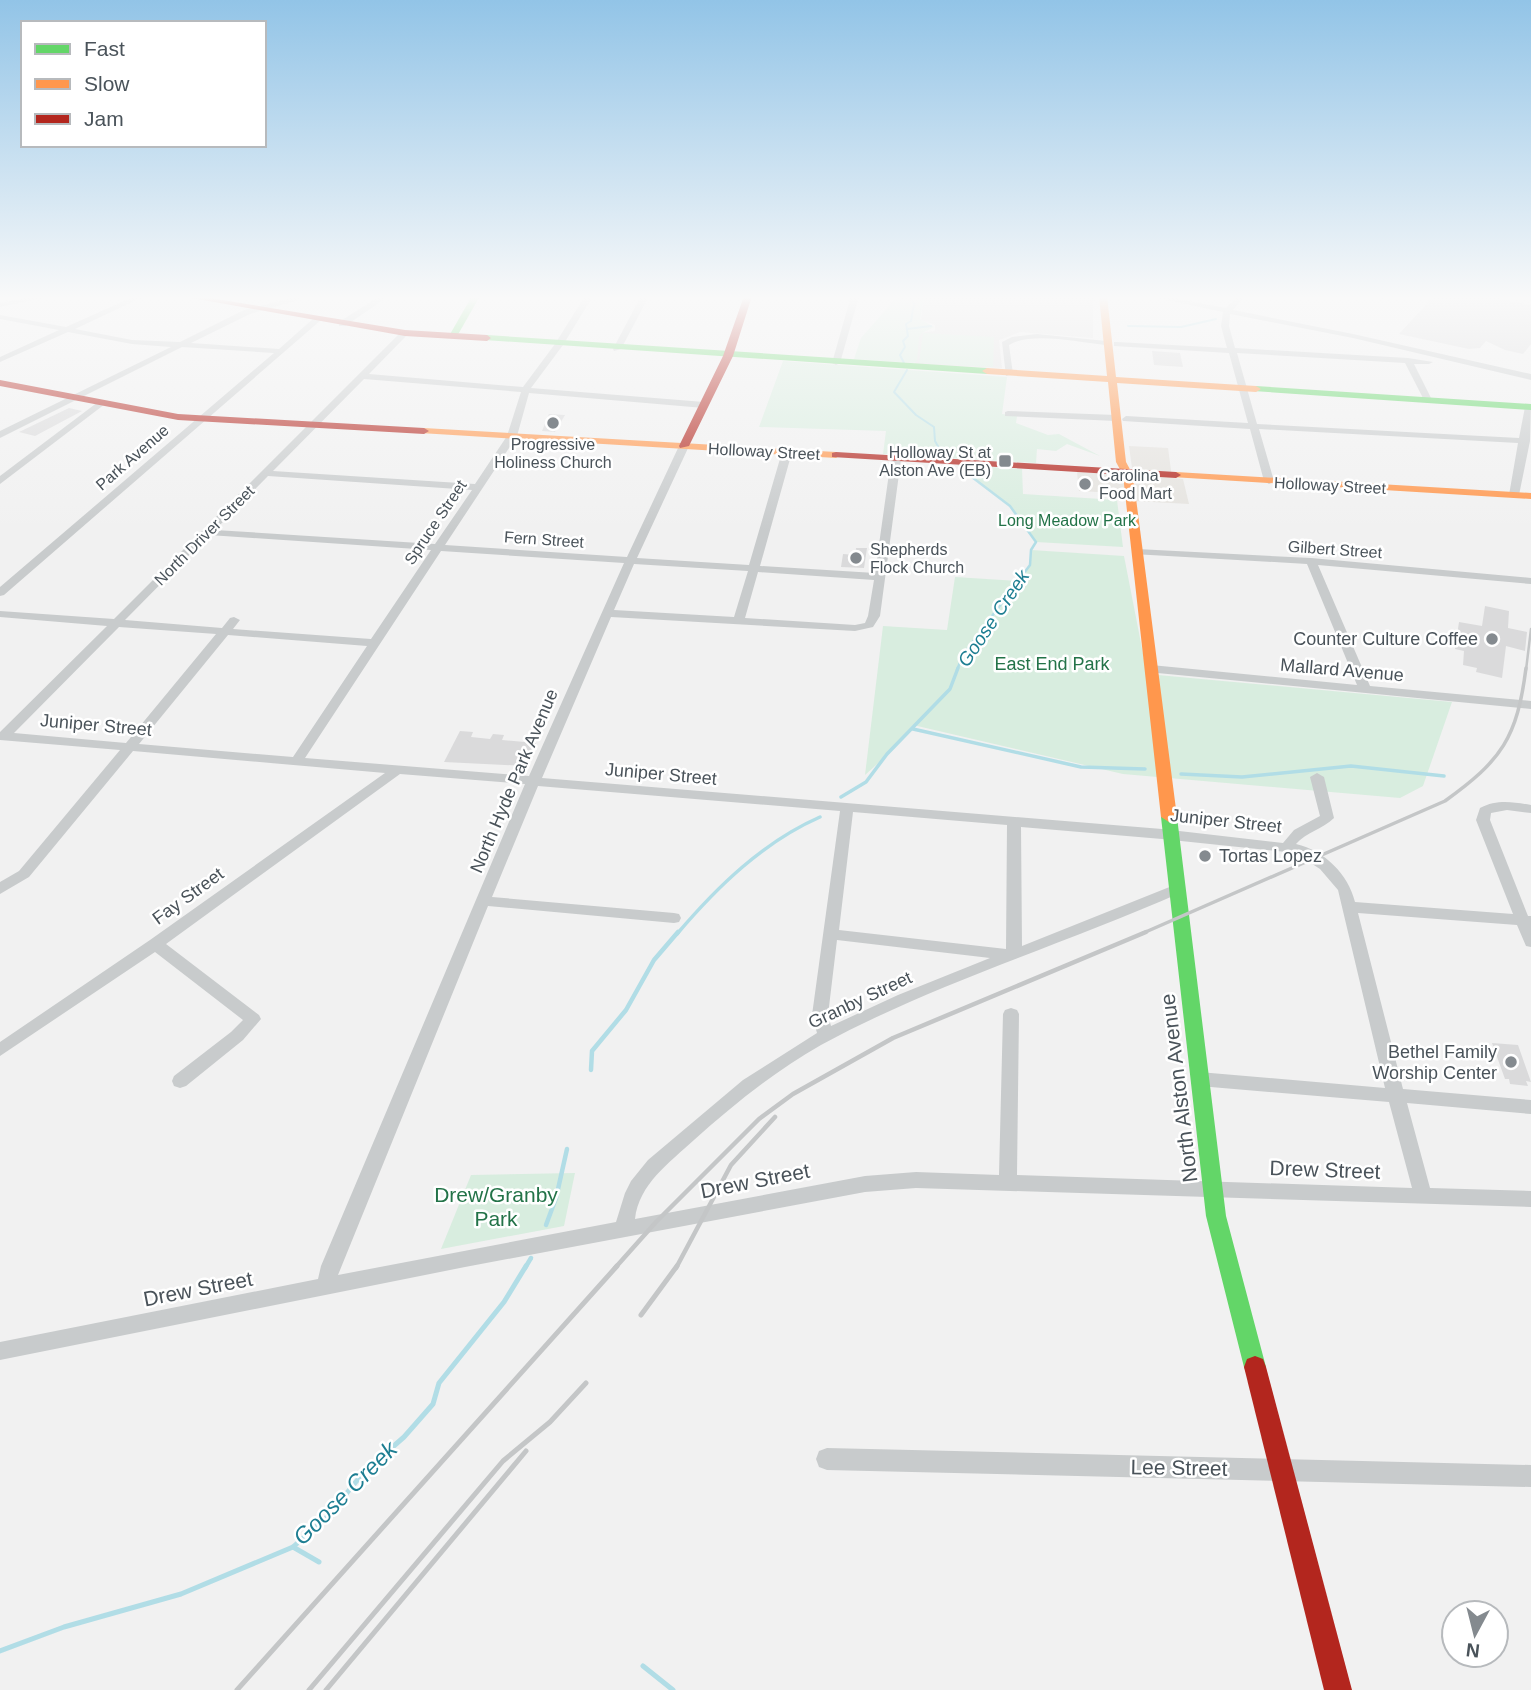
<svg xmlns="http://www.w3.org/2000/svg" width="1531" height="1690" viewBox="0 0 1531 1690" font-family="Arial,sans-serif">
<rect width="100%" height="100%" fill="#f1f1f1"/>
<!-- commercial -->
<path fill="#e5e3df" d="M 1129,446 L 1168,448 L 1172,478 L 1183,479 L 1189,504 L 1134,501 L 1133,494 L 1079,491 L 1077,472 L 1133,475 Z"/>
<!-- education -->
<path fill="#e3e2e2" d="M 924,296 L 1093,296 L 1093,338 L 1020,332 L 999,340 L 1002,368 L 915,364 L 919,333 L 935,331 L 935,325 L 921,320 Z"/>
<!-- green -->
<g fill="#d8eddf">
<path d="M 898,296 L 924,296 L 920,319 L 934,327 L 922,333 L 919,337 L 917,361 L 914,363 L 854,359 L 861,338 Z"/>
<path d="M 923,333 L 994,337 L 993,367 L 919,363 Z"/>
<path d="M 783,361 L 1007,377 L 1002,414 L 1017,416 L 1016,423 L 1048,435 L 1059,434 L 1100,456 L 1067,444 L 1056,451 L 1037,449 L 1036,463 L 883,454 L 886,431 L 759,427 Z"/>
<path d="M 957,465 L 1022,469 L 1023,494 L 1117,500 L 1123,547 L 1036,542 L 1010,506 Z"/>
<path d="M 1031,550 L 1124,556 L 1147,674 L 1452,702 L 1423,786 L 1400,798 L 1123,774 L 913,725 L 896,743 L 895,748 L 865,775 L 883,626 L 947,630 L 955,577 L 1019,581 L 1030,565 Z"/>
<path d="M 575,1173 L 564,1226 L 441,1249 L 471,1175 Z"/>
</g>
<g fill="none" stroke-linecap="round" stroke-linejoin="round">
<!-- stream-far4 -->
<g stroke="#b1dde6" stroke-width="2">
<path d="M 1128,326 L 1181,327 L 1216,319"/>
<path d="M 907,329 L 931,326"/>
<path d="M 904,363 L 900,355 L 905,347 L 903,341 L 908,336 L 906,324 L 911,321 L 914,304 L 911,299 L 915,296"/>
<path d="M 907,370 L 894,392 L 916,415 L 934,427 L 935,441 L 943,455"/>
</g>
<!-- stream-far3 -->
<path stroke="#b1dde6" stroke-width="2.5" d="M 957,670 L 963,655 L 1030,565 L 1031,550 L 1036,542 L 1010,506 L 960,468"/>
<!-- stream-far2 -->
<g stroke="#b1dde6" stroke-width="3.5">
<path d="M 913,729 L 1081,767 L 1145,769"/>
<path d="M 1181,774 L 1242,777 L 1351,766 L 1444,776"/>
<path d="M 841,797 L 866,782 L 887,754 L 950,689 L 958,668"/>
<path d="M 677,934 C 717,887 763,842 820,817"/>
</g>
<!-- stream-far1 -->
<g stroke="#b1dde6" stroke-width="4.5">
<path d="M 591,1070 L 592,1051 L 626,1010 L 654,960 L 678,932"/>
<path d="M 546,1225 L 556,1198 L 567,1149"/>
<path d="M 525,1268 L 531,1258"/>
</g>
<!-- stream -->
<g stroke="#b1dde6" stroke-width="5">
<path d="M 293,1547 L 319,1562"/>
<path d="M 0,1651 L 64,1627 L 181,1594 L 293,1547 L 328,1516 L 364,1472 L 404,1437 L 433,1404 L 439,1383 L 504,1302 L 526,1266"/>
<path d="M 643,1666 L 673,1690"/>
</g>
</g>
<!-- building -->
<g fill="#dadadb">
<path d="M 1434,296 L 1495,296 L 1494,298 L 1531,305 L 1531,344 L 1523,354 L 1505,350 L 1486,341 L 1480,348 L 1469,349 L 1399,334 Z"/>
<path d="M 1152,351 L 1180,353 L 1183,367 L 1154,365 Z"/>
<path d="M 69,408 L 82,411 L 35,436 L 19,432 Z"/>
<path d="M 549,414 L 565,415 L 555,432 L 542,431 Z"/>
<path d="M 856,548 L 867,548 L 864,568 L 841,567 L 843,554 L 855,555 Z"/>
<path d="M 1485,606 L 1509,611 L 1508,628 L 1527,632 L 1525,651 L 1506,646 L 1502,678 L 1476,672 L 1477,668 L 1463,665 L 1464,651 L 1455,649 L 1459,622 L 1482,626 Z"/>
<path d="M 460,731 L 473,732 L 471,737 L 490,739 L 493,734 L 504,735 L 502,740 L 536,743 L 526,766 L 444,762 Z"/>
<path d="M 1492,1043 L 1518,1045 L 1531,1082 L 1526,1081 L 1528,1086 L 1510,1084 L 1509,1079 L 1505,1079 Z"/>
</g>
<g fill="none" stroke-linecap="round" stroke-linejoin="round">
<!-- street -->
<g fill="#c8cbcc" fill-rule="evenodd">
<path d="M 37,296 L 52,296 L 0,307 L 0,303 Z"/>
<path d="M 135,296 L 145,296 L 75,329 L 132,340 L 180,342 L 244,310 L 299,296 L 299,300 L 250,314 L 191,343 L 279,349 L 314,318 L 321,320 L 4,595 L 0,596 L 0,587 L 274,353 L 182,347 L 0,438 L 0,431 L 171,347 L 132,344 L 68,332 L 0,362 L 0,357 L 59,330 L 0,319 L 0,315 L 66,327 Z"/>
<path d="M 380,296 L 389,296 L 345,326 L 339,326 L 339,322 Z"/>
<path d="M 585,296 L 593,296 L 563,345 L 531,388 L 704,402 L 708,405 L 704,408 L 529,393 L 517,436 L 445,545 L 627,557 L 679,446 L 684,443 L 689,446 L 637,558 L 749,565 L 782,452 L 787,449 L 792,452 L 760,566 L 875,573 L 891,459 L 896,456 L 901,459 L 880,616 L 873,627 L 855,631 L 611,617 L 542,778 L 1162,829 L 1283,843 L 1294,830 L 1320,816 L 1310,777 L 1317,773 L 1324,777 L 1334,818 C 1323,829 1306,832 1296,844 C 1325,851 1348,874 1355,902 L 1513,914 L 1476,820 L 1480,808 C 1497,799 1513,802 1531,805 L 1531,813 L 1507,810 L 1491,813 L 1490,820 L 1528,916 L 1531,916 L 1531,947 L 1526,946 L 1517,925 L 1358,913 L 1403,1089 L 1531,1100 L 1531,1114 L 1407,1103 L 1430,1188 L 1531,1191 L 1531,1207 L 916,1188 L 865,1192 L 465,1267 L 0,1360 L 0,1342 L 318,1279 L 321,1266 L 525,784 L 400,774 L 166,944 L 259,1015 L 261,1019 L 243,1040 L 186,1086 L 180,1088 L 174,1086 L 172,1081 L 174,1076 L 231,1032 L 243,1020 L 155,952 L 0,1056 L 0,1042 L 150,940 L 385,773 L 133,751 L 29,877 L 0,894 L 0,882 L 19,871 L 120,750 L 0,740 L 0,732 L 107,626 L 0,617 L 0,611 L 114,619 L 402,331 L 409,333 L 369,374 L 523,387 L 555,344 ZM 364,379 L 521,392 L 507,436 L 475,484 L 273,471 ZM 268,476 L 472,490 L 435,544 L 215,530 ZM 209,535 L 431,550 L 371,639 L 233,629 L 240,620 L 234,617 L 230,618 L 222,628 L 125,620 ZM 441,551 L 624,563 L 529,776 L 305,758 ZM 634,564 L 748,571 L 734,617 L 614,610 ZM 758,572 L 874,580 L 868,616 L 865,623 L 855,625 L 745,618 ZM 119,627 L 216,634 L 126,743 L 14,733 ZM 228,635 L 367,646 L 293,757 L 139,744 ZM 538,786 L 840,811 L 812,1015 L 817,1033 L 743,1080 L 648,1160 L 631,1181 L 625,1193 L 616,1222 L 338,1275 L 488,906 L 674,923 L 679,922 L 681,918 L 679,914 L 674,913 L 492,897 ZM 853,812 L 1007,825 L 1006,949 L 839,930 ZM 1021,827 L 1162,839 L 1295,853 L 1320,869 L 1338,890 L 1385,1088 L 1199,1072 L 1193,1074 L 1191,1079 L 1193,1084 L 1199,1086 L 1389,1102 L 1412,1188 L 1017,1175 L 1019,1014 L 1017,1010 L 1011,1008 L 1005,1010 L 1003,1014 L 999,1175 L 916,1172 L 865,1176 L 635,1219 C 639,1184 669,1163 694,1140 C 733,1105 775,1071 821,1045 C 935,983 1063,945 1182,892 L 1184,889 L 1177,884 L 1022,946 ZM 837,940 L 990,958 L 898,995 L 831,1026 L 828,1015 Z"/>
<path d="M 641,296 L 649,296 L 621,349 L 614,351 L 613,349 Z"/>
<path d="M 851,296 L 859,296 L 840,363 L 836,365 L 832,363 Z"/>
<path d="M 1148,296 L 1162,296 L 1226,308 L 1237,296 L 1245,296 L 1233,310 L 1353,334 L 1531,374 L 1531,380 L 1353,338 L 1230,314 L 1229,326 L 1235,348 L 1408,358 L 1433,362 L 1429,364 L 1414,364 L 1432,400 L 1428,403 L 1424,400 L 1405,363 L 1237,353 L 1257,424 L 1519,438 L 1525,407 L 1531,405 L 1530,441 L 1519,495 L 1514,498 L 1509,495 L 1518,443 L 1259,429 L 1274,481 L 1269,484 L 1264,481 L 1250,429 L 1123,421 L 1122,419 L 1126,416 L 1248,423 L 1229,353 L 1114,346 L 1114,342 L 1117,342 L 1227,348 L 1221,326 L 1223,312 Z"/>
<path d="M 1370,296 L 1386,296 L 1387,297 L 1383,299 Z"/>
<path d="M 1037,334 L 1106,341 L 1110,343 L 1106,345 C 1080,343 1032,331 1009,345 L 1013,374 L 1006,376 L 1002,342 L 1012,337 Z"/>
<path d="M 98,402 L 105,404 L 0,484 L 0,476 Z"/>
<path d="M 1008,411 L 1116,415 L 1120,418 L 1116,421 L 1005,416 L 1005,412 Z"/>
<path d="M 1137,549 L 1311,558 L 1531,578 L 1531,584 L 1318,565 L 1370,686 L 1531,701 L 1531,709 L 1147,672 L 1145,669 L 1151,665 L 1357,685 L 1307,564 L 1133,554 L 1132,552 Z"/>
<path d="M 827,1448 L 1531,1465 L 1531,1487 L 827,1470 L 819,1467 L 816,1459 L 819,1451 Z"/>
</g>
<!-- fast -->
<g fill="#63d668" fill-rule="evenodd">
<path d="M 472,296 L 480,296 L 456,338 L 450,338 L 449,336 Z"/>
<path d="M 487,335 L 987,368 L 992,371 L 987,374 L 484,340 L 484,336 Z"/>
<path d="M 1256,386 L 1531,404 L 1531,410 L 1253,391 L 1253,387 Z"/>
<path d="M 1169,812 L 1177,817 L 1226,1216 L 1266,1367 L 1263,1375 L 1255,1378 L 1247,1375 L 1244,1367 L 1206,1216 L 1161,817 Z"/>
</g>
<!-- slow -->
<g fill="#ff974d" fill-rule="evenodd">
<path d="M 1099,296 L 1107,296 L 1116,377 L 1256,386 L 1261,389 L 1256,392 L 1117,383 L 1126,462 L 1133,475 L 1177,817 L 1169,822 L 1161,817 L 1123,475 L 1116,462 L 1108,382 L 987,374 L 982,371 L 987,368 L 1107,376 Z"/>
<path d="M 424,428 L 836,452 L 841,455 L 836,458 L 420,433 L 420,429 Z"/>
<path d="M 1176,472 L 1531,493 L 1531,499 L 1172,477 L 1172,473 Z"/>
</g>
<!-- jam -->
<g fill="#b3261e" fill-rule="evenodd">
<path d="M 181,296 L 198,296 L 405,330 L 487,335 L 491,338 L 487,341 L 405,336 Z"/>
<path d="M 744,296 L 752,296 L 733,356 L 689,446 L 680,448 L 679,446 L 723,356 Z"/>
<path d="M 0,380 L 178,414 L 424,428 L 429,431 L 424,434 L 178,420 L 0,386 Z"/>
<path d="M 836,452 L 1176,472 L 1181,475 L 1176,478 L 832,457 L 832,453 Z"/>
<path d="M 1255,1356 L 1263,1359 L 1266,1367 L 1352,1690 L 1324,1690 L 1244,1367 L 1247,1359 Z"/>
</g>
<!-- rail-far3 -->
<path stroke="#c4c6c7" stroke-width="2.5" d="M 1526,670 L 1531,629"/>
<!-- rail-far2 -->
<path stroke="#c4c6c7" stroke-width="3.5" d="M 1141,934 L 1445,801 C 1502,760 1517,738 1526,668"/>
<!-- rail-far1 -->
<g stroke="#c4c6c7" stroke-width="4.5">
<path d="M 615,1268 L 656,1222 L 759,1119 L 793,1094 L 893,1038 L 1146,932"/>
<path d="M 676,1268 L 731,1165 L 775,1117"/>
</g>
<!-- rail -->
<g stroke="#c4c6c7" stroke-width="5">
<path d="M 641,1315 L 677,1266"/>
<path d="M 237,1690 L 617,1266"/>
<path d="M 309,1690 L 503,1461 L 550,1422 L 586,1383"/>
<path d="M 326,1690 L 526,1451"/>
</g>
</g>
<!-- sky -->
<linearGradient id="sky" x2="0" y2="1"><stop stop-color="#92c4e7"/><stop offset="0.56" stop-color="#f9f9f9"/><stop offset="1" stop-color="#f9f9f9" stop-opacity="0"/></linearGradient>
<rect width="1531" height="532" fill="url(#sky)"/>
<!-- markers -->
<g fill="#848a8f" stroke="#fff" stroke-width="2.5">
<circle cx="553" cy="423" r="7"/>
<rect x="998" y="454" width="14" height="14" rx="3.5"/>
<circle cx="1085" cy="484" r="7"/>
<circle cx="856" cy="558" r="7"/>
<circle cx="1492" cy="639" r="7"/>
<circle cx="1205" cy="856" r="7"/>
<circle cx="1511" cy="1062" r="7"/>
</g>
<g text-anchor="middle" stroke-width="5" stroke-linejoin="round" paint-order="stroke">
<!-- far-poi labels -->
<g font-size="16" fill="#4a535a" stroke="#fff" text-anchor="start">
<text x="553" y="450" text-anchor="middle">Progressive<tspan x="553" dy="18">Holiness Church</tspan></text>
<text x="991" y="458" text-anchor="end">Holloway St at<tspan x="991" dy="18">Alston Ave (EB)</tspan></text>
<text x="1099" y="481">Carolina<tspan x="1099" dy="18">Food Mart</tspan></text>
<text x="870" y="555">Shepherds<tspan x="870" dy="18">Flock Church</tspan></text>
</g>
<!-- far-street labels -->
<g font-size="16" fill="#4a535a" stroke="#fff">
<text transform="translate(764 451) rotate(3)" y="6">Holloway Street</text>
<text transform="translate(132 457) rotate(-41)" y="6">Park Avenue</text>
<text transform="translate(1330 485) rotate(3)" y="6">Holloway Street</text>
<text transform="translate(435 522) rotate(-56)" y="6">Spruce Street</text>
<text transform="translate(204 535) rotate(-45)" y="6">North Driver Street</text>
<text transform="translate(544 539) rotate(4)" y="6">Fern Street</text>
<text transform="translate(1335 549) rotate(4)" y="6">Gilbert Street</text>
</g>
<!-- far-park labels -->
<g font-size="16" fill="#237348" stroke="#fff">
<text x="1067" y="526">Long Meadow Park</text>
</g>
<!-- poi labels -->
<g font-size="18" fill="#4a535a" stroke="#fff" text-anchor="end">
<text x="1478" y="645">Counter Culture Coffee</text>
<text x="1219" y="862" text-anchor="start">Tortas Lopez</text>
<text x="1497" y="1058">Bethel Family<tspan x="1497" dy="21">Worship Center</tspan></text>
</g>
<!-- park labels -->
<g font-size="18" fill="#237348" stroke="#fff">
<text x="1052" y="670">East End Park</text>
</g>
<!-- street labels -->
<g font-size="18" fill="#4a535a" stroke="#fff">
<text transform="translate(1342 670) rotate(5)" y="6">Mallard Avenue</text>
<text transform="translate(96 725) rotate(5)" y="6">Juniper Street</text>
<text transform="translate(661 774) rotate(5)" y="6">Juniper Street</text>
<text transform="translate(514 781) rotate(-67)" y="6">North Hyde Park Avenue</text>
<text transform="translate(1226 821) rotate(6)" y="6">Juniper Street</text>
<text transform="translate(188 896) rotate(-36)" y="6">Fay Street</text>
<text transform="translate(860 1000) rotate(-25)" y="6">Granby Street</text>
</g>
<!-- water labels -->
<g font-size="19" font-style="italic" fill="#1d7e92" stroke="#fff">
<text transform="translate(993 618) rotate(-56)" y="7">Goose Creek</text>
</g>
<!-- near-street labels -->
<g font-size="21" fill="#4a535a" stroke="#fff">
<text transform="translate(1179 1088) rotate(-97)" y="7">North Alston Avenue</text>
<text transform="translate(1325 1170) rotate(2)" y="7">Drew Street</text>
<text transform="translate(755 1181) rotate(-11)" y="7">Drew Street</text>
<text transform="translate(198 1289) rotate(-11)" y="7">Drew Street</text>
<text transform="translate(1179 1468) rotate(1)" y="7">Lee Street</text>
</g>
<!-- near-park labels -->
<g font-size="21" fill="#237348" stroke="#fff">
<text x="496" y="1202">Drew/Granby<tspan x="496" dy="24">Park</tspan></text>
</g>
<!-- near-water labels -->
<g font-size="23" font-style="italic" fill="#1d7e92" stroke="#fff">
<text transform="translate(345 1493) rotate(-45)" y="8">Goose Creek</text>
</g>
</g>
<!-- legend -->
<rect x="21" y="21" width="245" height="126" fill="#ffffff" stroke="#b7babd" stroke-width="2"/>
<rect x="35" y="44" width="35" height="10" fill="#63d668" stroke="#b7babd" stroke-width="2"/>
<text x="84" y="56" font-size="21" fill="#4a535a">Fast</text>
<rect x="35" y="79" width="35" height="10" fill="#ff974d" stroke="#b7babd" stroke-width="2"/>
<text x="84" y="91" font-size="21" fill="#4a535a">Slow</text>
<rect x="35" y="114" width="35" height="10" fill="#b3261e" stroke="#b7babd" stroke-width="2"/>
<text x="84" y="126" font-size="21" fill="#4a535a">Jam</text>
<!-- north arrow -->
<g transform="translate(1475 1634) rotate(187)"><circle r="33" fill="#ffffff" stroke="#b7babd" stroke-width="2"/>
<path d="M0-5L12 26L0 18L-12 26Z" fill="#848a8f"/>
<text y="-10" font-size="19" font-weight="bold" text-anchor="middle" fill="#4a535a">N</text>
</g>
</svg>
